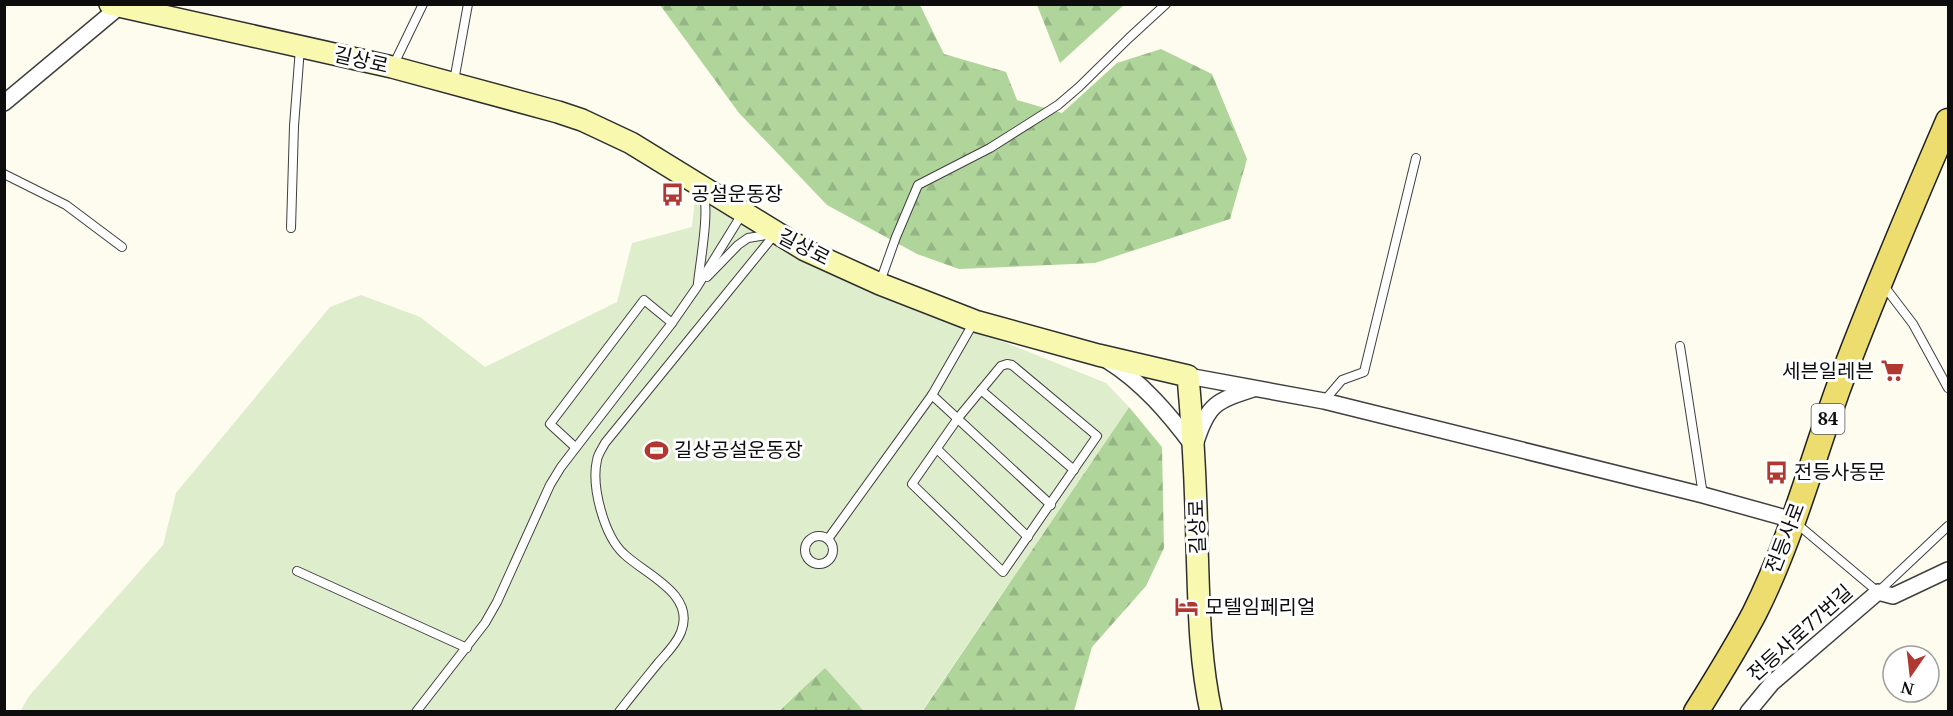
<svg xmlns="http://www.w3.org/2000/svg" width="1953" height="716" viewBox="0 0 1953 716" font-family="'Noto Serif','Noto Sans KR',serif">
<defs>
<pattern id="forest-firs" width="22" height="20" patternUnits="userSpaceOnUse" patternTransform="scale(1.5)"><rect width="22" height="20" fill="#afd59b"/><path d="M5 1l3.5 6h-7zM16 11l3.5 6h-7z" fill="#95b684"/></pattern>
</defs>
<rect width="100%" height="100%" fill="#fefcee"/>
<!-- forest -->
<g fill="url(#forest-firs)">
<path d="M 660,5 L 920,5 L 944,54 L 1006,72 L 1017,100 L 1062,113 L 1117,63 L 1161,49 L 1212,74 L 1247,159 L 1230,219 L 1095,263 L 959,269 L 917,254 L 827,205 L 739,113 Z"/>
<path d="M 1037,5 L 1124,5 L 1060,63 Z"/>
<path d="M 1129,407 L 1162,447 L 1164,548 L 1146,586 L 1092,647 L 1074,711 L 922,712 Z"/>
<path d="M 825,667 L 864,711 L 778,712 Z"/>
</g>
<!-- pitch -->
<path fill="#deedcb" d="M 695,197 L 800,260 L 1106,383 L 1129,407 L 922,711 L 864,711 L 825,668 L 778,711 L 20,712 L 29,696 L 163,545 L 176,493 L 330,307 L 361,295 L 420,317 L 485,367 L 617,302 L 632,243 L 692,227 Z"/>
<g fill="none" stroke-linecap="round" stroke-linejoin="round">
<defs>
<g id="lane">
<path d="M 393,66 L 423,4"/>
<path d="M 454,81 L 468,4"/>
<path d="M 4,174 L 66,205 L 122,247"/>
<path d="M 291,228 L 294,126 L 300,48"/>
<path d="M 707,277 L 738,245 L 748,238 L 772,234"/>
<path d="M 880,282 L 896,237 L 918,185 L 990,148 L 1058,105 L 1079,87 L 1129,38 L 1166,4"/>
<path d="M 698,283 C 700,263 710,209 703,193"/>
<path d="M 1884,286 L 1913,324 L 1948,388"/>
<path d="M 1680,346 L 1703,495"/>
<path d="M 1007,364 L 1012,365 L 1097,436 L 1003,572 L 912,484 L 958,418 L 1001,366 Z"/>
<path d="M 981,390 L 1074,470"/>
<path d="M 932,395 L 1051,505"/>
<path d="M 1324,401 L 1342,380 L 1364,372 L 1416,158"/>
<path d="M 575,447 L 550,424 L 644,300 L 672,323"/>
<path d="M 937,449 L 1028,537"/>
<path d="M 1796,523 L 1878,592 L 1948,526"/>
<circle cx="819" cy="550" r="14"/>
<path d="M 828,539 L 932,395 L 974,322"/>
<path d="M 297,571 L 467,648"/>
<path d="M 416,712 L 485,623 L 497,602 L 550,485 L 561,467 L 672,323 L 697,287 L 742,214"/>
<path d="M 619,712 C 632,695 646,678 659,662 C 667,653 677,643 681,632 C 696,594 646,575 624,554 C 604,536 591,486 597,460 C 598,454 602,449 605,443 L 775,234"/>
</g>
<g id="street">
<path d="M 4,103 L 119,7"/>
<path d="M 1108,361 C 1142,382 1169,414 1193,446"/>
<path d="M 1188,376 L 1324,401 L 1703,495 L 1793,520"/>
<path d="M 1196,442 C 1208,404 1216,401 1253,389"/>
<path d="M 1748,712 L 1772,683 L 1878,592 L 1893,596 L 1948,570"/>
</g>
<path id="secondary" d="M 110,4 L 392,67 L 558,112 L 582,120 L 631,143 L 805,250 L 880,284 L 975,321 L 1098,355 L 1188,376 C 1193,432 1196,489 1197,546 C 1199,601 1199,657 1211,712"/>
<path id="primary" d="M 1696,712 C 1716,680 1736,648 1754,614 C 1790,543 1811,464 1838,389 C 1872,298 1910,209 1948,121"/>
</defs>
<!-- lane casing -->
<use href="#lane" stroke="#404040" stroke-width="10"/>
<!-- street casing -->
<use href="#street" stroke="#404040" stroke-width="18"/>
<!-- secondary casing -->
<use href="#secondary" stroke="#2f2f2f" stroke-width="24"/>
<!-- primary casing -->
<use href="#primary" stroke="#1e1e1e" stroke-width="27"/>
<!-- lane -->
<use href="#lane" stroke="#fff" stroke-width="8"/>
<!-- street -->
<use href="#street" stroke="#fff" stroke-width="15"/>
<!-- secondary -->
<use href="#secondary" stroke="#f8f8ae" stroke-width="21"/>
<!-- primary -->
<use href="#primary" stroke="#eddc6e" stroke-width="24"/>
</g>
<!-- icons -->
<defs>
<symbol id="bus-bare" viewBox="-9 -9 18 18"><path d="M-5-6H5V4H4V6H2V4H-2V6H-4V4H-5ZM-3.5-4V0h7V-4ZM-3.5 1.2v1.5H-2V1.2ZM2 1.2v1.5H3.5V1.2Z" fill="#b13830" stroke="#fff" stroke-width="2.5" paint-order="stroke"/></symbol>
<symbol id="supermarket-bare" viewBox="-9 -9 18 18"><path d="M-6-5.5h2.5l.6 2H6L4.5 2H-2.5L-4.4-4H-6ZM-1.5 3.2a1.3 1.3 0 1 0 .1 0ZM3 3.2a1.3 1.3 0 1 0 .1 0Z" fill="#b13830" stroke="#fff" stroke-width="2.5" paint-order="stroke"/></symbol>
<symbol id="stadium-bare" viewBox="-9 -9 18 18"><path d="M0-5a6.5 5 0 1 0 0 10a6.5 5 0 1 0 0-10ZM-3.5-1.8h7v3.6h-7Z" fill="#b13830" stroke="#fff" stroke-width="2.5" paint-order="stroke"/></symbol>
<symbol id="hotel-bare" viewBox="-9 -9 18 18"><path d="M-6-4.5h1.5V1H6V5H4.5V3h-9V5H-6ZM-4 0a1.8 1.8 0 1 1 3.6 0ZM.5 0V-2.5h3Q6-2.5 6 0Z" fill="#b13830" stroke="#fff" stroke-width="2.5" paint-order="stroke"/></symbol>
</defs>
<g fill-rule="evenodd">
<use href="#bus-bare" x="656" y="178" width="33" height="33"/>
<use href="#supermarket-bare" x="1876" y="354" width="33" height="33"/>
<use href="#stadium-bare" x="640" y="434" width="33" height="33"/>
<use href="#bus-bare" x="1760" y="456" width="33" height="33"/>
<use href="#hotel-bare" x="1170" y="590" width="33" height="33"/>
</g>
<g text-anchor="middle" stroke-width="6" stroke-linejoin="round" paint-order="stroke">
<!-- shield labels -->
<rect fill="#fff" stroke="#565656" stroke-width="1.5" x="1811.5" y="404" width="33" height="30" rx="4.5"/>
<g font-size="18" font-weight="bold" fill="#0d0d0d">
<text x="1828" y="425">84</text>
</g>
<!-- street labels -->
<g font-size="20" fill="#0d0d0d" stroke="#fff">
<text transform="translate(361 60) rotate(13)" y="7">길상로</text>
<text transform="translate(804 247) rotate(27)" y="7">길상로</text>
<text transform="translate(1197 527) rotate(-92)" y="7">길상로</text>
<text transform="translate(1785 538) rotate(-69)" y="7">전등사로</text>
<text transform="translate(1800 633) rotate(-42)" y="7">전등사로77번길</text>
</g>
<!-- poi labels -->
<g font-size="20" fill="#0d0d0d" stroke="#fff" text-anchor="start">
<text x="691" y="201">공설운동장</text>
<text x="1874" y="378" text-anchor="end">세븐일레븐</text>
<text x="674" y="457">길상공설운동장</text>
<text x="1794" y="479">전등사동문</text>
<text x="1205" y="614">모텔임페리얼</text>
</g>
</g>
<!-- border -->
<rect width="1953" height="716" fill="none" stroke="#0d0d0d" stroke-width="12"/>
<!-- north arrow -->
<g transform="translate(1911 674) rotate(194)"><circle r="28" fill="#ffffff" stroke="#9e9e9e" stroke-width="1.5"/>
<path d="M0-4.5L10 22L0 15L-10 22Z" fill="#b13830"/>
<text y="-9" font-size="16" font-weight="bold" text-anchor="middle" fill="#0d0d0d">N</text>
</g>
</svg>
